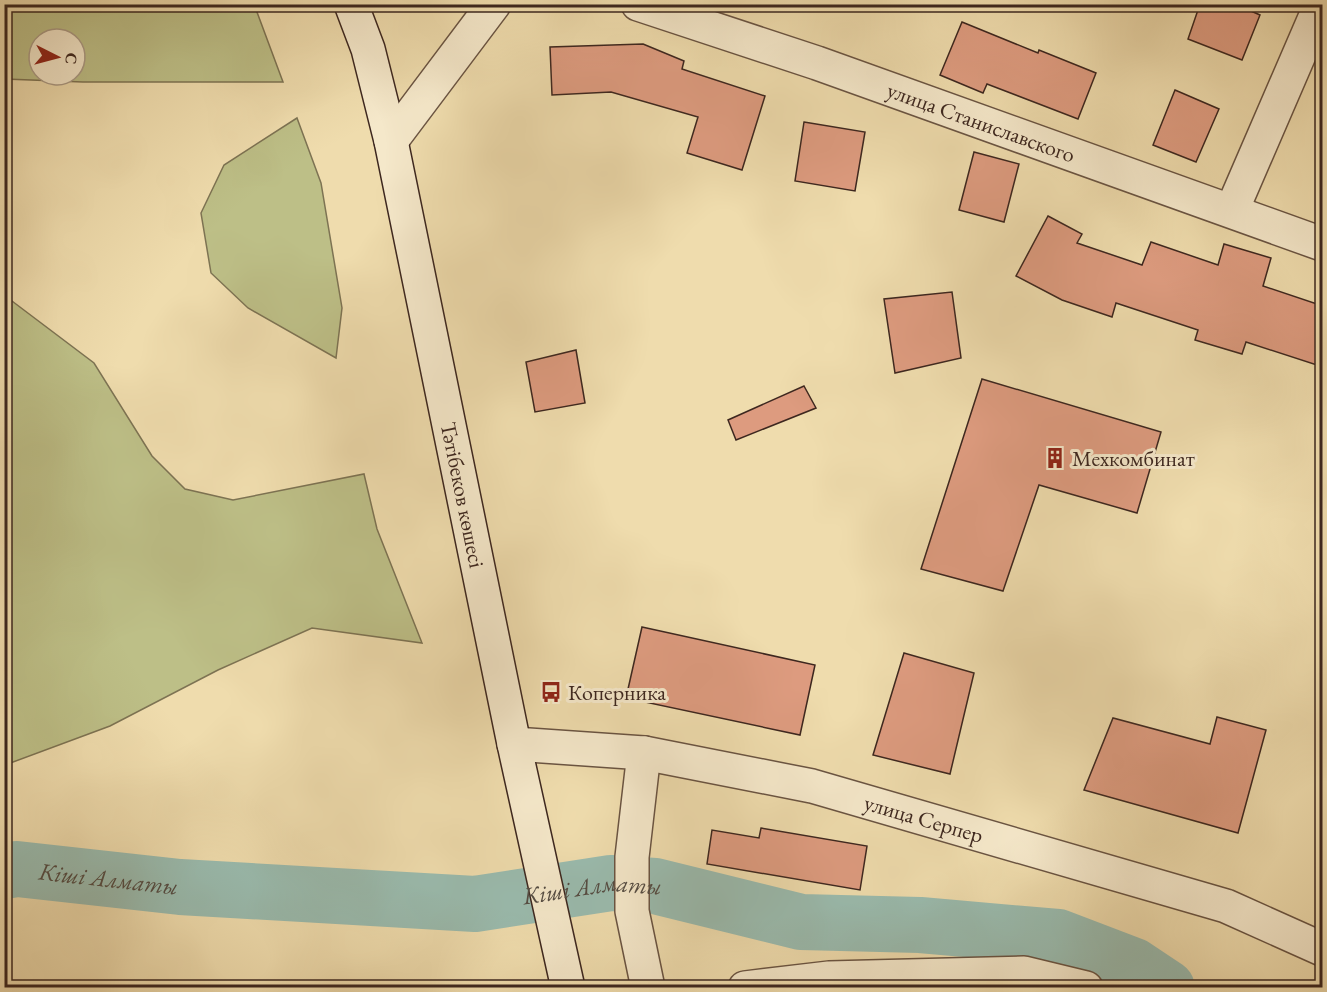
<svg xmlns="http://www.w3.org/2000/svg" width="1327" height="992" viewBox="0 0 1327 992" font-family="'EB Garamond',serif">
<rect width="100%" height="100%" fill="#efdcad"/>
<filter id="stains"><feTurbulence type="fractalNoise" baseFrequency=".00333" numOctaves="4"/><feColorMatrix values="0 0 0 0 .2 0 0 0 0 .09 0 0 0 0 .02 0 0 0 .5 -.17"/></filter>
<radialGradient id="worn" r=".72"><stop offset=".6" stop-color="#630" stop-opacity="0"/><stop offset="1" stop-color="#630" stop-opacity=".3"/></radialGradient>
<!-- green -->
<g fill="#bdbf87" stroke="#7d7353" stroke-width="1.5" fill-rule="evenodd">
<path d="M 254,4 L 283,82 L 83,82 L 5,79 L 5,5 ZM 39,39 L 75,39 L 75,75 L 39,75 Z"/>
<path d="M 297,118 L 321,183 L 342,308 L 336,358 L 248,308 L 211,273 L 201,213 L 224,165 Z"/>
<path d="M 4,295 L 94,363 L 152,456 L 185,489 L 233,500 L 364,474 L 377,529 L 422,643 L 312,628 L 218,670 L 110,726 L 5,765 Z"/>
</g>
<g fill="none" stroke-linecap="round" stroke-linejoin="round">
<!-- river -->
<path stroke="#9abbae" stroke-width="56" id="s1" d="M 4,871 L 17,869 L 180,887 L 475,904 L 611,883 L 655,886 L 801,922 L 920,925 L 1058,937 L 1134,966 L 1167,988"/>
</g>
<!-- building -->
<g fill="#dd9b7f" stroke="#3d271f" stroke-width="1.5">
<path d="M 1200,4 L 1235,4 L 1260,15 L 1242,60 L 1188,39 Z"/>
<path d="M 962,22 L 1038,53 L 1039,50 L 1096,73 L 1078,119 L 987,84 L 983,93 L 940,75 Z"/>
<path d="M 643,44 L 684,61 L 682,69 L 765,96 L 742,170 L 687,153 L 698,117 L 611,92 L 552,95 L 550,47 Z"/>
<path d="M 1175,90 L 1219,109 L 1196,162 L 1153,145 Z"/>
<path d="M 804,122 L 865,132 L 855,191 L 795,181 Z"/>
<path d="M 974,152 L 1019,164 L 1004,222 L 959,210 Z"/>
<path d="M 1048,216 L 1082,234 L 1077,243 L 1142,265 L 1151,242 L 1218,265 L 1224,244 L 1271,258 L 1263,286 L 1323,306 L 1323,367 L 1246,342 L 1242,354 L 1195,340 L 1198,330 L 1116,303 L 1112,317 L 1062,300 L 1016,276 Z"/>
<path d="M 952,292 L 961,358 L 895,373 L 884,299 Z"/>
<path d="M 576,350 L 585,403 L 535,412 L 526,362 Z"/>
<path d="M 982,379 L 1161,432 L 1137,513 L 1039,485 L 1003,591 L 921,569 Z"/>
<path d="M 804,386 L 816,408 L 736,440 L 728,420 Z"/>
<path d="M 642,627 L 815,665 L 800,735 L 626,698 Z"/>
<path d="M 904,653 L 974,673 L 950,774 L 873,755 Z"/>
<path d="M 1217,717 L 1266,730 L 1238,833 L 1084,790 L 1113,718 L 1210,744 Z"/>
<path d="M 761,828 L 867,846 L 860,890 L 707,864 L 712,830 L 759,838 Z"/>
</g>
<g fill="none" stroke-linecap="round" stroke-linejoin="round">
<defs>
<g id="minor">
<path id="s2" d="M 638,4 L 817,63 L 1322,244"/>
<path d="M 1232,210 L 1321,4"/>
<path id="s3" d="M 514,744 L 644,753 L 812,786 L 1226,906 L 1322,949"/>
<path d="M 644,753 L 632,857 L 632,911 L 648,988"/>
<path d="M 745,988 L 829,978 L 1024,973 L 1086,988"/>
</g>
<path id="tertiary" d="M 391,141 L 494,4"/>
<g id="secondary">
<path id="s4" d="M 351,4 L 368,49 L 391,141 L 514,744 L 568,988"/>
</g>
</defs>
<!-- minor casing -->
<use href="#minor" stroke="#6a5442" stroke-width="36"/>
<!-- tertiary casing -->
<use href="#tertiary" stroke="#6a5442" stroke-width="36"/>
<!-- secondary casing -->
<use href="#secondary" stroke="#3d271f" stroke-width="36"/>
<!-- minor -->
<use href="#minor" stroke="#f5e8ca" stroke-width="33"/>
<!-- tertiary -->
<use href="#tertiary" stroke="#f5e8ca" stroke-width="33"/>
<!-- secondary -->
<use href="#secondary" stroke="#f5e8ca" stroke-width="33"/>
</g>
<!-- icons -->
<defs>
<symbol id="building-bare" viewBox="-9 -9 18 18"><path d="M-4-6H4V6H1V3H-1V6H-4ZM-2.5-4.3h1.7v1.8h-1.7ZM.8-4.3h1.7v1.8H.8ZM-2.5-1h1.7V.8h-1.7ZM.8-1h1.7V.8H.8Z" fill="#8f2418" stroke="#f5e8ca" stroke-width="2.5" paint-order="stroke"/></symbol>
<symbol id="bus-bare" viewBox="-9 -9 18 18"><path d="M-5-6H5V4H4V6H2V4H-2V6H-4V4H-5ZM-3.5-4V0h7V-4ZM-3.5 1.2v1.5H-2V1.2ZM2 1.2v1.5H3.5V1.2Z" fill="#8f2418" stroke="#f5e8ca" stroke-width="2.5" paint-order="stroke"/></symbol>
</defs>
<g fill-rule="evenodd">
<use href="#building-bare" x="1040" y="443" width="30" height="30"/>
<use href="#bus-bare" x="536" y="677" width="30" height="30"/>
</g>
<g text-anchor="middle" stroke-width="6" stroke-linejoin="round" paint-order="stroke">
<!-- street labels -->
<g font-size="22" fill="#3d271f" stroke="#f5e8ca">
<text dy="8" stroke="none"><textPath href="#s2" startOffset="363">улица Станиславского</textPath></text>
<text dy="8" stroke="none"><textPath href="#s4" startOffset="504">Тәтібеков көшесі</textPath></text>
<text dy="8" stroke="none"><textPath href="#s3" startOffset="418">улица Серпер</textPath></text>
</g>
<!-- poi labels -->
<g font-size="22" fill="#3d271f" stroke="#f5e8ca" text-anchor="start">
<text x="1072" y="466">Мехкомбинат</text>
<text x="568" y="700">Коперника</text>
</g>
<!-- water labels -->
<g font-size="24" font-style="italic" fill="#544c43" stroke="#f5e8ca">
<text dy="8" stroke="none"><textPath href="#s1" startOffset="105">Кіші Алматы</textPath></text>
<text dy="8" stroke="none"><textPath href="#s1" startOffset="591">Кіші Алматы</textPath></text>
</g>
</g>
<!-- margin -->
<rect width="1327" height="992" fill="none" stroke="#efdcad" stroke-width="24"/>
<rect x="6" y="6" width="1315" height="980" fill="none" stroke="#3d271f" stroke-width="3"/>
<rect x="12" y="12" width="1303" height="968" fill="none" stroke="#3d271f" stroke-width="1.5"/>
<!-- north arrow -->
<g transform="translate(57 57) rotate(96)"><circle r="28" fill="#f5e8ca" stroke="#ab9b86" stroke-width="1.5"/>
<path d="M0-4.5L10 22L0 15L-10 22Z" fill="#8f2418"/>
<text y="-9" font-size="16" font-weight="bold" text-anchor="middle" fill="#3d271f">С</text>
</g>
<rect width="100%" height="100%" filter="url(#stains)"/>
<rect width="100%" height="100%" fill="url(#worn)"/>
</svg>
